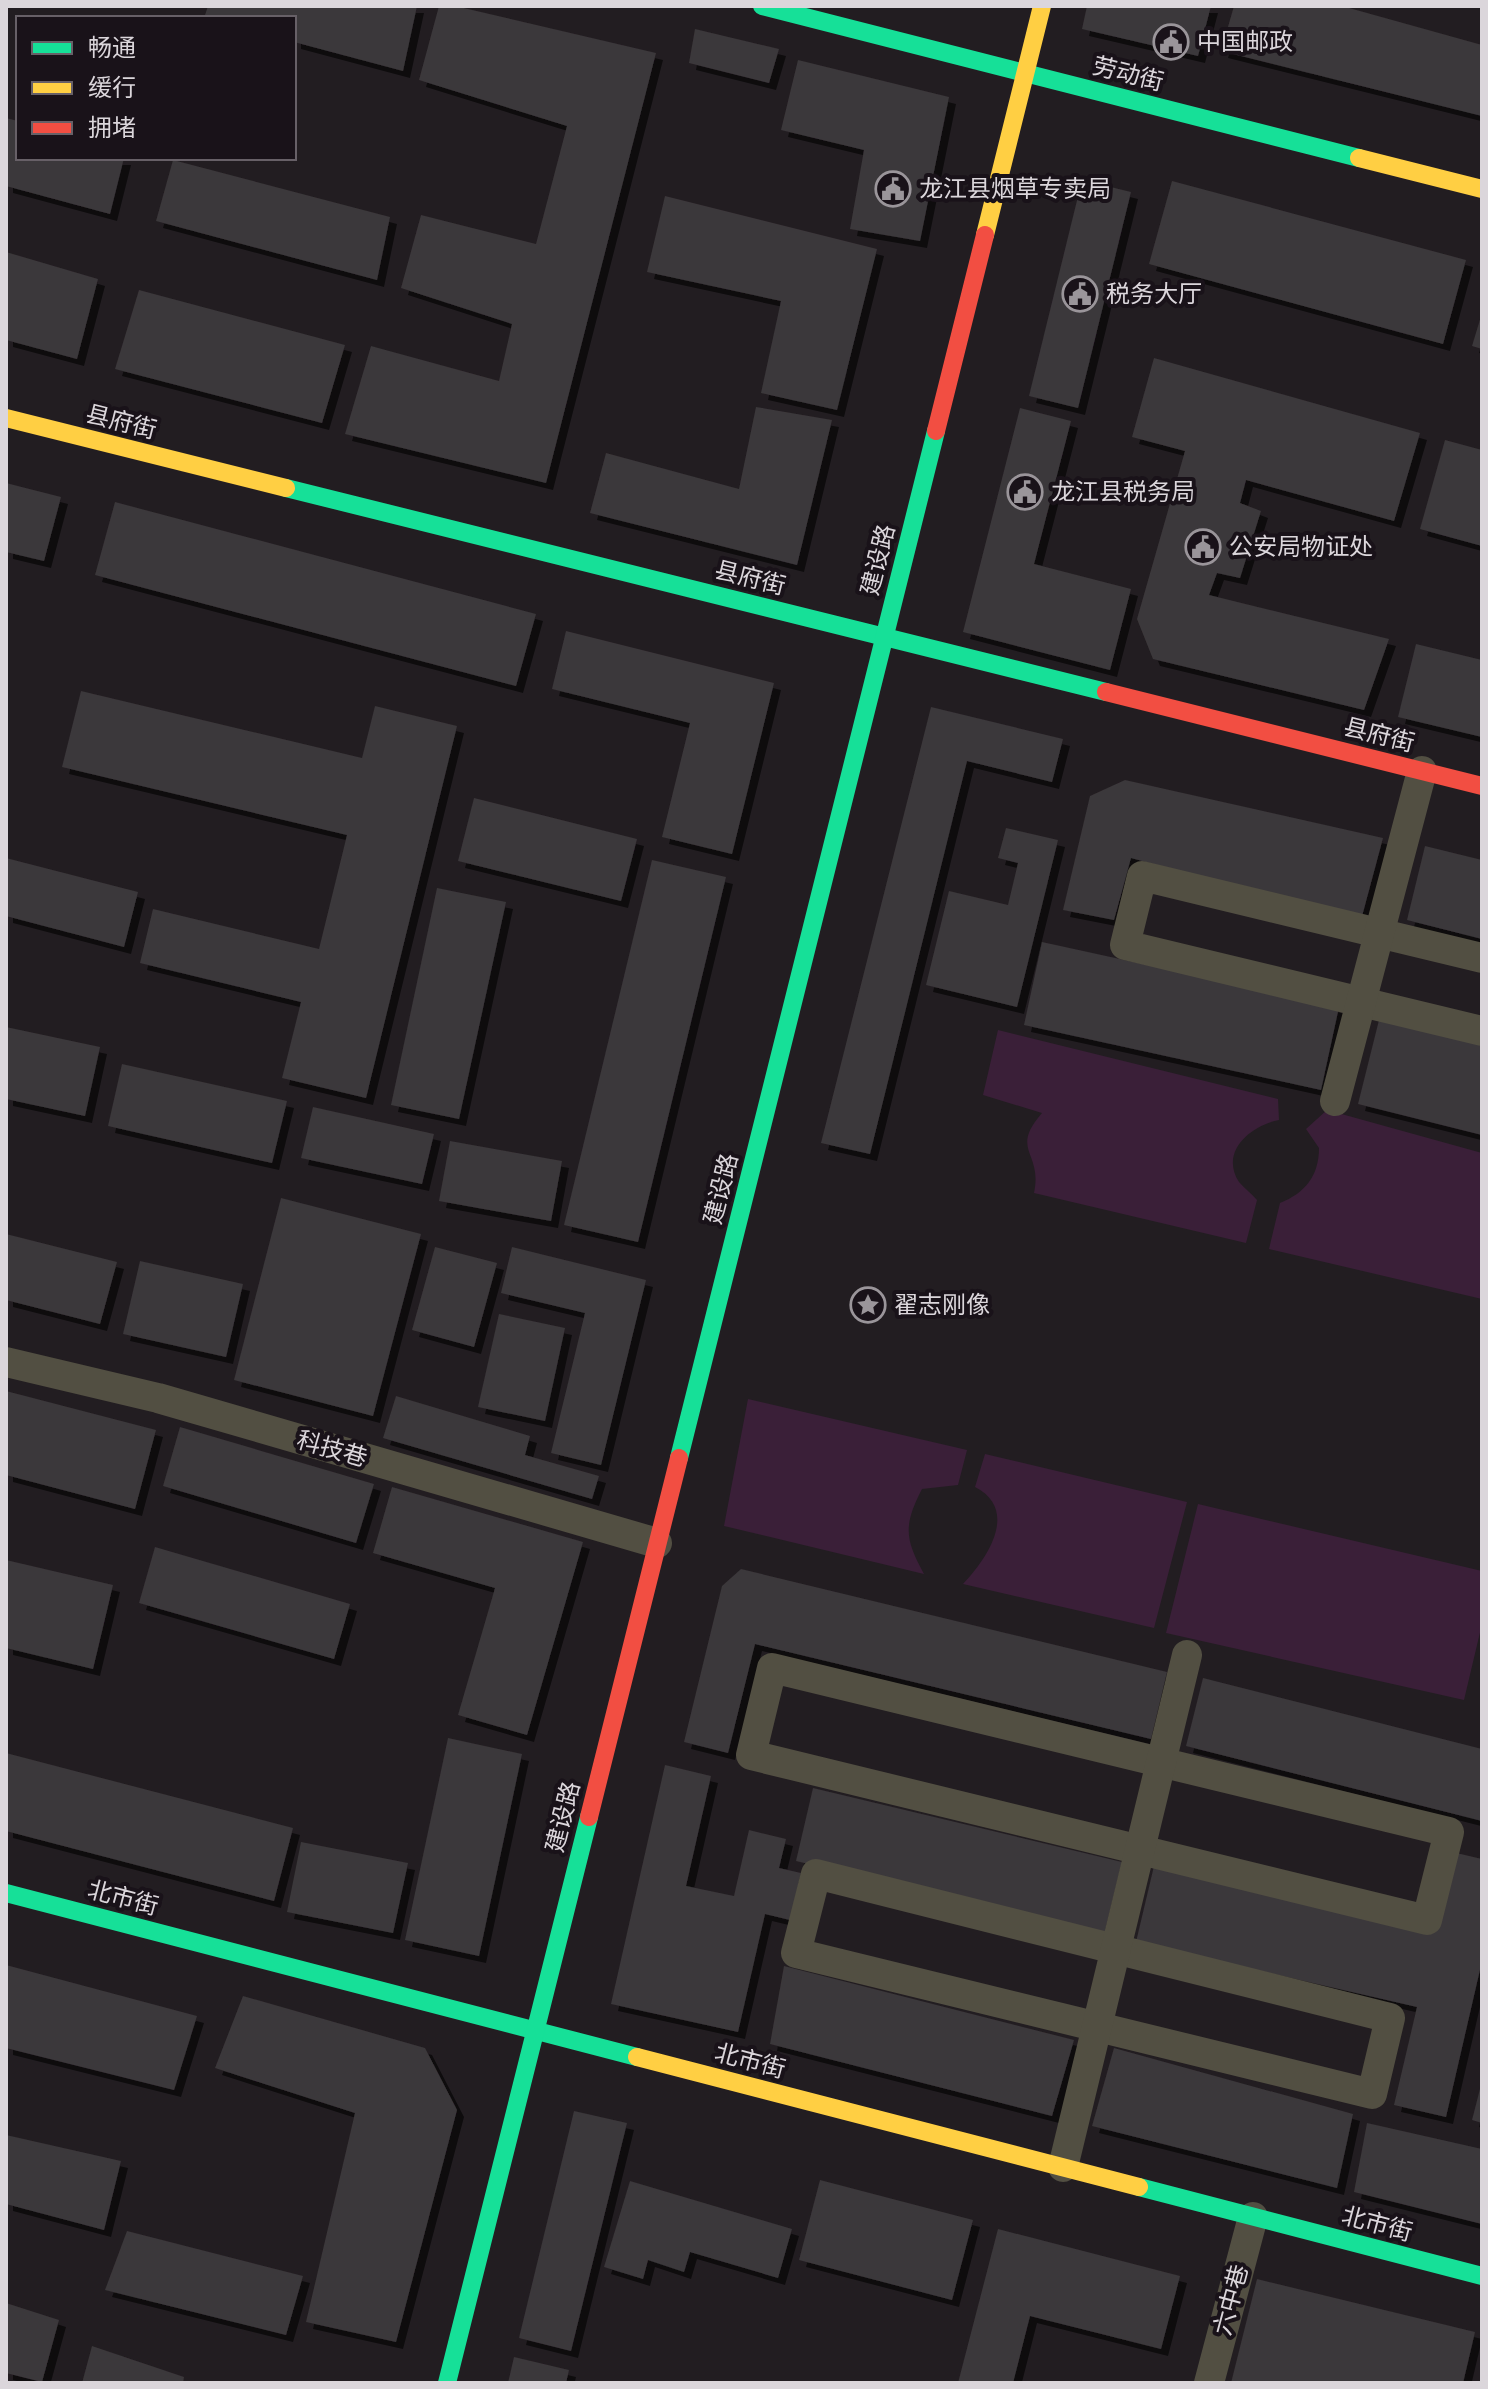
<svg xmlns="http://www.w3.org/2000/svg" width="1488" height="2389" viewBox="0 0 1488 2389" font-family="'Public Sans','Noto Sans SC',sans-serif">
<defs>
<filter id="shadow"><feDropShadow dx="7" dy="7" stdDeviation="0" flood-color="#0009"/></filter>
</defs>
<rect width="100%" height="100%" fill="#221d21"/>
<!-- green -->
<g fill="#3a1f38">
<path d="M 998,1030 L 1278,1099 L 1279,1120 C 1252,1125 1219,1151 1239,1182 C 1244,1188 1252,1194 1257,1200 L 1246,1243 L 1034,1193 C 1043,1151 1009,1151 1042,1113 L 983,1095 Z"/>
<path d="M 1327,1110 L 1482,1153 L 1482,1299 L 1269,1249 L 1280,1203 C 1305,1193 1319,1176 1319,1148 L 1306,1129 Z"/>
<path d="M 748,1399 L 967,1450 L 958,1485 L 922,1489 C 903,1526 905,1539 924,1574 L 724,1526 Z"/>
<path d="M 985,1454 L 1187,1502 L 1154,1628 L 963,1584 C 987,1559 1020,1510 975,1487 Z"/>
<path d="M 1198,1504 L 1482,1571 L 1482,1624 L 1464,1700 L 1166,1633 Z"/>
</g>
<!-- building -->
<g fill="#3b373a" filter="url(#shadow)">
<path d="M 208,6 L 417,6 L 403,71 L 294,42 L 294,18 L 204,18 Z"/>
<path d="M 439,6 L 455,6 L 656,53 L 546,483 L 345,434 L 371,346 L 499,381 L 512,324 L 401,288 L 421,215 L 536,244 L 567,126 L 419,80 Z"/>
<path d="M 1087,6 L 1211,6 L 1198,56 L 1082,29 Z"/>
<path d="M 1234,6 L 1342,6 L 1482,45 L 1482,116 L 1221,51 Z"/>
<path d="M 695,29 L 779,49 L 769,83 L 689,63 Z"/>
<path d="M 798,60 L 949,97 L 920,241 L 850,229 L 864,150 L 781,130 Z"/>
<path d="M 6,118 L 18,121 L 18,158 L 124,158 L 110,214 L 6,186 Z"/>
<path d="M 173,160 L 390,217 L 377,280 L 156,221 Z"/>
<path d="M 1082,180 L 1131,192 L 1078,408 L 1029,396 Z"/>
<path d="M 1172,181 L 1466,260 L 1443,344 L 1149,264 Z"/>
<path d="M 665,196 L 877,249 L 837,410 L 761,393 L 781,301 L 647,272 Z"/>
<path d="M 6,252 L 98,279 L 77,359 L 6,340 Z"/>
<path d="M 139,290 L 345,345 L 322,423 L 115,369 Z"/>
<path d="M 1482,313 L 1482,349 L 1472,346 Z"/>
<path d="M 1154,358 L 1420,433 L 1394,521 L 1246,480 L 1240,503 L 1261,511 L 1240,578 L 1217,573 L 1209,595 L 1389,639 L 1364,710 L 1153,659 L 1137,619 L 1185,451 L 1132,437 Z"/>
<path d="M 756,407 L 832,420 L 797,565 L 590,513 L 606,453 L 739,489 Z"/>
<path d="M 1020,408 L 1071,421 L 1034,564 L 1131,589 L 1110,670 L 963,632 Z"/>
<path d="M 1445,440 L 1482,450 L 1482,546 L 1420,529 Z"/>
<path d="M 6,483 L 61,497 L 44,561 L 6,552 Z"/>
<path d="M 115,502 L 536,614 L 516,686 L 95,575 Z"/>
<path d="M 566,631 L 774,683 L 732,854 L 662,837 L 690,723 L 552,689 Z"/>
<path d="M 1416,644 L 1482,660 L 1482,737 L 1398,717 Z"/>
<path d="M 81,691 L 362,758 L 375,706 L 457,726 L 366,1098 L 282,1078 L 301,1002 L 140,963 L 153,909 L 319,949 L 347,835 L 62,767 Z"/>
<path d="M 931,707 L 1063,739 L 1052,782 L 967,761 L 870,1154 L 821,1143 Z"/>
<path d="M 1125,780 L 1383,838 L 1361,920 L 1131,858 L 1114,920 L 1063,910 L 1090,796 Z"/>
<path d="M 474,798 L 637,839 L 621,901 L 458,861 Z"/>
<path d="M 1006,828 L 1058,840 L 1017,1007 L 926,985 L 949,891 L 1008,905 L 1018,863 L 998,858 Z"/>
<path d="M 1425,846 L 1482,860 L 1482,939 L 1407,920 Z"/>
<path d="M 6,858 L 138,892 L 124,947 L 6,916 Z"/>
<path d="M 652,860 L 726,877 L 638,1242 L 564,1225 Z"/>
<path d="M 437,888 L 506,902 L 459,1119 L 391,1105 Z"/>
<path d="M 1042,942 L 1339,1007 L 1321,1090 L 1024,1025 Z"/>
<path d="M 1379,1020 L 1482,1045 L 1482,1135 L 1358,1104 Z"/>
<path d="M 6,1027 L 100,1047 L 85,1116 L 6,1099 Z"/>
<path d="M 122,1064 L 287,1101 L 272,1163 L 108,1126 Z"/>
<path d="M 313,1107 L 434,1134 L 422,1184 L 301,1158 Z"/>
<path d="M 450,1141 L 562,1161 L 551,1221 L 439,1201 Z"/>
<path d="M 281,1198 L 421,1234 L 373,1416 L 234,1380 Z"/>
<path d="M 6,1234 L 117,1262 L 100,1324 L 6,1300 Z"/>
<path d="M 435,1247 L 497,1263 L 474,1347 L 412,1330 Z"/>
<path d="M 512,1247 L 646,1280 L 601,1465 L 551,1453 L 585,1313 L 501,1293 Z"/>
<path d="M 140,1261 L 243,1284 L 226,1357 L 123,1334 Z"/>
<path d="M 499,1314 L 565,1328 L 545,1421 L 478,1407 Z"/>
<path d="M 6,1391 L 156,1430 L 135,1509 L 6,1475 Z"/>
<path d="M 396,1396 L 530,1436 L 525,1455 L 599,1476 L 592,1499 L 383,1438 Z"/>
<path d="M 180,1427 L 374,1484 L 356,1543 L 163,1486 Z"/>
<path d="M 392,1487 L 583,1542 L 527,1735 L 458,1715 L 495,1588 L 373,1553 Z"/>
<path d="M 155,1547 L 350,1604 L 334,1659 L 139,1603 Z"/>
<path d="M 6,1560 L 113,1585 L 93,1669 L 6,1648 Z"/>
<path d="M 741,1569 L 1167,1672 L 1151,1739 L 755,1644 L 728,1753 L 684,1742 L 722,1586 Z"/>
<path d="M 1203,1678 L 1482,1749 L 1482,1821 L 1186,1746 Z"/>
<path d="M 448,1738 L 522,1754 L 479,1956 L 405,1940 Z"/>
<path d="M 6,1753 L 293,1828 L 274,1901 L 6,1831 Z"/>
<path d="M 665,1765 L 711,1776 L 686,1886 L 734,1896 L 749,1830 L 786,1839 L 779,1868 L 801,1873 L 790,1920 L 765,1914 L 738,2032 L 611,2004 Z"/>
<path d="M 813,1788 L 1122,1862 L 1104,1935 L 796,1861 Z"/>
<path d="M 301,1842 L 408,1863 L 393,1933 L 287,1912 Z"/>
<path d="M 1448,1851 L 1482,1859 L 1482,1961 L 1446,2117 L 1394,2105 L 1417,2007 L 1136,1942 L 1154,1866 L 1430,1929 Z"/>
<path d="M 6,1965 L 197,2016 L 174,2090 L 6,2048 Z"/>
<path d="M 784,1966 L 1074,2040 L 1052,2116 L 770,2044 Z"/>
<path d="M 243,1996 L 425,2048 L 457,2110 L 396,2342 L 306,2322 L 355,2113 L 215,2068 Z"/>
<path d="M 1114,2048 L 1353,2114 L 1337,2188 L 1092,2126 Z"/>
<path d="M 1481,2085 L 1482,2085 L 1482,2123 L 1472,2120 Z"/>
<path d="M 574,2111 L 627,2123 L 571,2351 L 519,2338 Z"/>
<path d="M 1367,2123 L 1482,2149 L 1482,2224 L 1354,2192 Z"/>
<path d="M 6,2135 L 121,2161 L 104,2230 L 6,2204 Z"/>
<path d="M 820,2180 L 973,2220 L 952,2300 L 799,2260 Z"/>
<path d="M 630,2181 L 792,2229 L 778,2278 L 690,2252 L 684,2272 L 648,2260 L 643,2279 L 604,2267 Z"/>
<path d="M 998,2229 L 1180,2276 L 1161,2349 L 1030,2316 L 1013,2383 L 958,2383 Z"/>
<path d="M 127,2231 L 303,2276 L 286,2335 L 105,2290 Z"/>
<path d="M 1257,2279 L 1475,2332 L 1463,2383 L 1231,2383 Z"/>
<path d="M 6,2303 L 59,2320 L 42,2382 L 6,2373 Z"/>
<path d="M 92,2346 L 184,2377 L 183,2383 L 82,2383 Z"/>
<path d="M 514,2357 L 569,2370 L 566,2383 L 508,2383 Z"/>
</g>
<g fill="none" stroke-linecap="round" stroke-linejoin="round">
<!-- street -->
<g stroke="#524f42" stroke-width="30">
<path d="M 1482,958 L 1142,876 L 1125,945 L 1482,1031"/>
<path d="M 1335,1101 L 1422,771"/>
<path d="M 6,1362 L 158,1398 L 657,1543"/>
<path d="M 772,1668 L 1449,1832 L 1427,1920 L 751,1755 Z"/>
<path d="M 816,1874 L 1390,2018 L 1372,2094 L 796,1953 Z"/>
<path d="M 1063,2167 L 1187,1655"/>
<path d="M 1209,2383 L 1253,2217"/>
</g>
<!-- fast -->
<g stroke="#16e098" stroke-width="18">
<path d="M 762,6 L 1359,158"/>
<path d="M 286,488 L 1106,692"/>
<path d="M 679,1458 L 936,431"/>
<path d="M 6,1893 L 637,2057"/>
<path d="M 1139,2187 L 1482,2276"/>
<path d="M 447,2383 L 589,1817"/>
</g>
<!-- slow -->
<g stroke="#ffcf43" stroke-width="18">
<path d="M 1359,158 L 1482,189"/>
<path d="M 985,235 L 1042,6"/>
<path d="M 6,418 L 286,488"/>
<path d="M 637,2057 L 1139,2187"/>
</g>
<!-- jam -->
<g stroke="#f24e42" stroke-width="18">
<path d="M 936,431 L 985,235"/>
<path d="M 1106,692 L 1482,786"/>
<path d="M 589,1817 L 679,1458"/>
</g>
</g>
<!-- icons -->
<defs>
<symbol id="civic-ring" viewBox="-11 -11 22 22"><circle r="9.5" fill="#191219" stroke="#9a959a" stroke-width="1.5"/><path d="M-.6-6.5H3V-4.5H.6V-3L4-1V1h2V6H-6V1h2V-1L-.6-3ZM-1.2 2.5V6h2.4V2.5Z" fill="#9a959a"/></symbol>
<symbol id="sight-ring" viewBox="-11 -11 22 22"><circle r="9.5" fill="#191219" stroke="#9a959a" stroke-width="1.5"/><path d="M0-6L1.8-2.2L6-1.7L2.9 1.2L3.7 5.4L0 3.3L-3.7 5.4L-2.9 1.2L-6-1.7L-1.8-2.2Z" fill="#9a959a"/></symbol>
</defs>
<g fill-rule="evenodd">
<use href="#civic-ring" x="1151" y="22" width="40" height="40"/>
<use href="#civic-ring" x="873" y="169" width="40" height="40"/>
<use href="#civic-ring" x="1060" y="274" width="40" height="40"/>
<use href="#civic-ring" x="1005" y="472" width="40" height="40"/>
<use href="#civic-ring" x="1183" y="527" width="40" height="40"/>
<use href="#sight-ring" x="848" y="1285" width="40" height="40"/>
</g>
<g text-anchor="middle" stroke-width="8" stroke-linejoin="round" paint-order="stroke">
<!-- poi labels -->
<g font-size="24" fill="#dbd6db" stroke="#191219" text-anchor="start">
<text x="1197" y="50">中国邮政</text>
<text x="919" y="197">龙江县烟草专卖局</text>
<text x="1106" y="302">税务大厅</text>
<text x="1051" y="500">龙江县税务局</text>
<text x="1229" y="555">公安局物证处</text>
<text x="894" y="1313">翟志刚像</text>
</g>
<!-- street labels -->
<g font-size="24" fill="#dbd6db" stroke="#191219">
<text transform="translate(1128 74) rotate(14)" y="8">劳动街</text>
<text transform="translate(121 422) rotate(14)" y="8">县府街</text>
<text transform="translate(878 560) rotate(-76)" y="8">建设路</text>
<text transform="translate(750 578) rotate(14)" y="8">县府街</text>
<text transform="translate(1379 735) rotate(14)" y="8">县府街</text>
<text transform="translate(721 1189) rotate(-76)" y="8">建设路</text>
<text transform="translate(332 1449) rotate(16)" y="8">科技巷</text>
<text transform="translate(563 1817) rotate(-76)" y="8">建设路</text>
<text transform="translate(123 1898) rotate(15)" y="8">北市街</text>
<text transform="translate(750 2061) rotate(15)" y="8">北市街</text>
<text transform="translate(1377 2224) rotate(15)" y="8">北市街</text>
<text transform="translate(1231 2300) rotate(-75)" y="8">六中巷</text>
</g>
</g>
<!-- border -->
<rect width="1488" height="2389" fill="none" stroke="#dbd6db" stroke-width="16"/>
<!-- legend -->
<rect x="16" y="16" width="280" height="144" fill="#191219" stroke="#676067" stroke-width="2"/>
<rect x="32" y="42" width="40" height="12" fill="#16e098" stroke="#676067" stroke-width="2"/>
<text x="88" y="56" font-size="24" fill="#dbd6db">畅通</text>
<rect x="32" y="82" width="40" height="12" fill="#ffcf43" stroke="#676067" stroke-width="2"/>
<text x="88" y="96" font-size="24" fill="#dbd6db">缓行</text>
<rect x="32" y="122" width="40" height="12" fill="#f24e42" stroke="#676067" stroke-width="2"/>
<text x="88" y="136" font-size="24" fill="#dbd6db">拥堵</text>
</svg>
